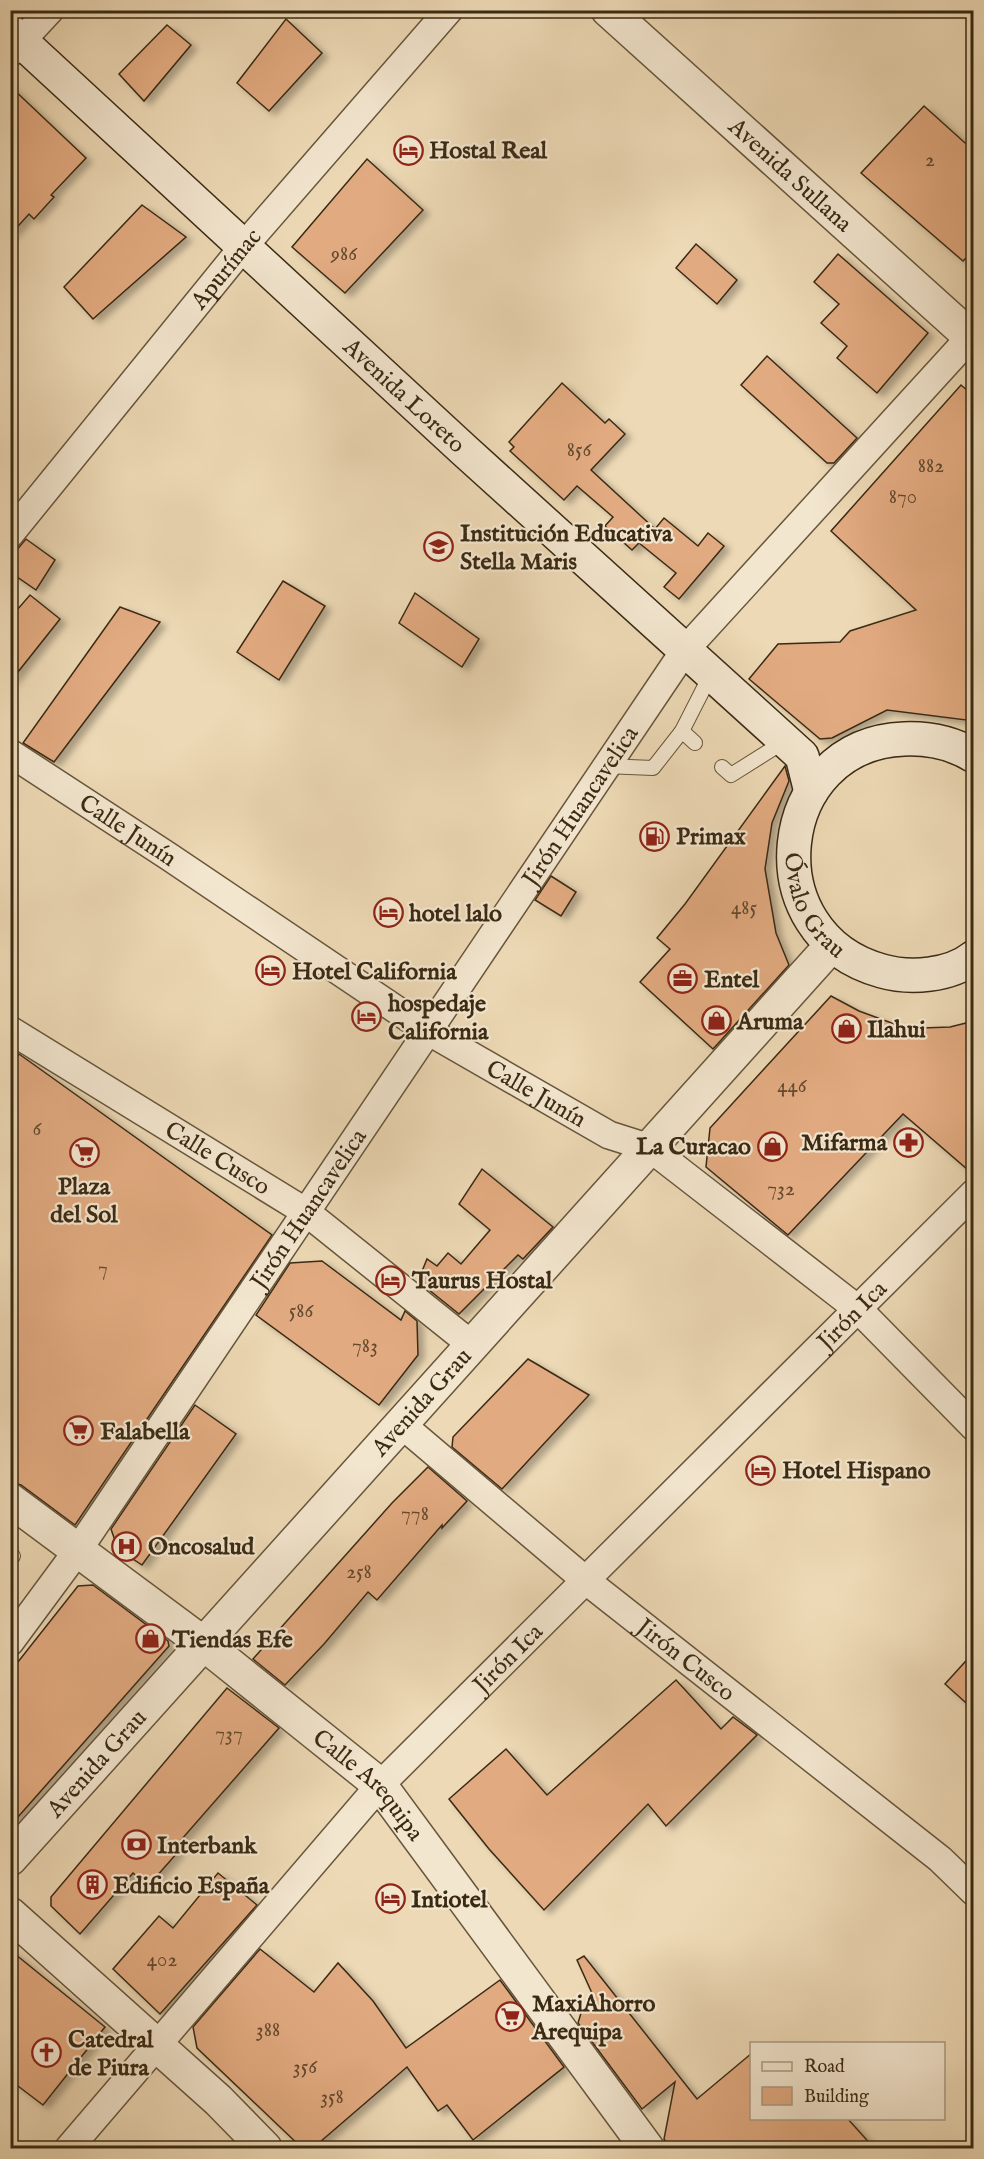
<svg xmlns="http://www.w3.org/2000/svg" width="984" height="2159" viewBox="0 0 984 2159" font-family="'IM FELL English',serif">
<defs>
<filter id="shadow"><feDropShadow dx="6" dy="4" stdDeviation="3" flood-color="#0004"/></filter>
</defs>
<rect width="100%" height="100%" fill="#edd9b5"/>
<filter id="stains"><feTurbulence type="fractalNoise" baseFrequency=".00333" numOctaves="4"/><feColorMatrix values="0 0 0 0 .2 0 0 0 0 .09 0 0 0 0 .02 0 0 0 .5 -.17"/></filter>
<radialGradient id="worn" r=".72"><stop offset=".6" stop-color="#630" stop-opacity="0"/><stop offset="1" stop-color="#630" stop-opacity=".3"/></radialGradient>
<!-- building -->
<g fill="#e2aa80" stroke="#3a2a14" stroke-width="1.5" filter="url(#shadow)">
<path d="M 286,19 L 322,53 L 269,111 L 237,83 Z"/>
<path d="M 167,25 L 191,45 L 144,101 L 119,74 Z"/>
<path d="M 10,86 L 86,158 L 51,195 L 54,197 L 34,219 L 29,214 L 10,235 Z"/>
<path d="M 924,106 L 974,151 L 974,250 L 963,261 L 861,173 Z"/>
<path d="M 367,159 L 423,210 L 345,293 L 292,247 Z"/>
<path d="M 142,205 L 186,237 L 93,319 L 64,287 Z"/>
<path d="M 696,244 L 737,280 L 717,304 L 676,268 Z"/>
<path d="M 838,254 L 928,333 L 877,393 L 837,358 L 847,346 L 821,323 L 839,304 L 814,282 Z"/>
<path d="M 767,356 L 857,438 L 834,463 L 827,463 L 741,385 Z"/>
<path d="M 562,383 L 605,423 L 609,419 L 625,434 L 591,470 L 655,529 L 664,518 L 698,546 L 708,533 L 724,546 L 679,599 L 664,587 L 676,573 L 639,543 L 632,550 L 605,526 L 613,517 L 577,486 L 564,500 L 510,451 L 514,447 L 509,442 Z"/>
<path d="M 961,385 L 974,396 L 974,721 L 887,710 L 832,738 L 820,739 L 749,679 L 778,644 L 840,642 L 850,631 L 916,610 L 831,531 Z"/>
<path d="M 26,539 L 55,560 L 36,590 L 10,572 L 10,558 Z"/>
<path d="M 283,581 L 325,606 L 279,680 L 237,652 Z"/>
<path d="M 415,593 L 479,639 L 462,667 L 399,623 Z"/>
<path d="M 30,595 L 60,619 L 10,682 L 10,618 Z"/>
<path d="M 120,607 L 160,622 L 54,762 L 23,743 Z"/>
<path d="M 785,766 L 789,781 L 772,823 L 765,869 L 776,933 L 789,965 L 713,1049 L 640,982 L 670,949 L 657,938 L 685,904 Z"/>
<path d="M 551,876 L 576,892 L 561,916 L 535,900 Z"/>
<path d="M 831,996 L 859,1011 L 897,1025 L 922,1028 L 950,1027 L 974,1021 L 974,1175 L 903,1114 L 788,1235 L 706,1167 L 710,1128 Z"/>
<path d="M 19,1054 L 272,1235 L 75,1525 L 21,1485 L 10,1482 L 10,1065 Z"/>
<path d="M 482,1169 L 553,1227 L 523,1259 L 518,1255 L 459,1314 L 418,1281 L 427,1259 L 437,1266 L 448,1253 L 461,1264 L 490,1230 L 459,1204 Z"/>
<path d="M 322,1261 L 401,1320 L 405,1311 L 417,1321 L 418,1355 L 379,1405 L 256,1315 L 290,1263 Z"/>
<path d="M 528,1359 L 589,1395 L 502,1489 L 452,1447 L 453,1437 Z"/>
<path d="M 195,1405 L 236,1434 L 142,1565 L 118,1549 L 111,1529 Z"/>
<path d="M 428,1467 L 467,1501 L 442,1528 L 442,1525 L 377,1600 L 368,1592 L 324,1644 L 285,1685 L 253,1659 L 392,1503 Z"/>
<path d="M 93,1585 L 168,1641 L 169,1646 L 10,1826 L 10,1672 L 78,1586 Z"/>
<path d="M 974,1652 L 974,1710 L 945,1684 Z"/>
<path d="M 676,1680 L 721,1729 L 733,1717 L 757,1735 L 666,1826 L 648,1804 L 544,1910 L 489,1849 L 449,1799 L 506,1749 L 547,1795 Z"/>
<path d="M 227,1688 L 279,1728 L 174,1848 L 178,1852 L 148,1886 L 133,1873 L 80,1934 L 51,1906 L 51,1897 Z"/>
<path d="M 218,1873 L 257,1905 L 160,2014 L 113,1969 L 159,1916 L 173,1928 Z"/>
<path d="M 260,1949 L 314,1992 L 338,1963 L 373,2001 L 406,2048 L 500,1980 L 564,2067 L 473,2140 L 447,2105 L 438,2111 L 407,2067 L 313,2148 L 302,2148 L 197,2048 L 193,2027 Z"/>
<path d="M 10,1950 L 105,2027 L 43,2105 L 10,2080 Z"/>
<path d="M 584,1956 L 697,2099 L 752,2053 L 752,2118 L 847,2118 L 874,2148 L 671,2148 L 664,2139 L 675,2082 L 642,2109 L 578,2023 L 581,2013 L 596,2002 L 577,1960 Z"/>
</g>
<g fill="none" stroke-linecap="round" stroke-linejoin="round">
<defs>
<g id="service">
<path d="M 695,743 L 682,731 L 711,674"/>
<path d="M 605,766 L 653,768 L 682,731"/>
<path d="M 722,767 L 731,775 L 785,741"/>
<path d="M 10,1554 L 13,1556 L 10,1559"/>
</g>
<g id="minor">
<path d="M 10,53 L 50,10"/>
<path id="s1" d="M 10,534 L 243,247 L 449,10"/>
<path id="s2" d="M 10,753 L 168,856 L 428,1031 L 609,1135 L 650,1148 L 859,1310 L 974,1427"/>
<path id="s3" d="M 10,1030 L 306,1212 L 472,1345"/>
<path id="s4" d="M 401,1424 L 584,1579 L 940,1859 L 974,1892"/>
<path id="s5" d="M 10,1642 L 78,1550 L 685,650 L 974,333"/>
<path id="s6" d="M 69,2148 L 380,1785 L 974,1193"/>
</g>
<g id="tertiary">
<path id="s7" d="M 608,10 L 974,340"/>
<path id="s8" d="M 10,1500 L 204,1644 L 380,1785 L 647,2148"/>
<path id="s9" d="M 10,1859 L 831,946"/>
<path d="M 10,1914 L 218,2100 L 265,2148"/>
</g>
<g id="secondary">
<path id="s10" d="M 10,31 L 464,450 L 802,756 L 811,792"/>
<path id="s11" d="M 974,756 C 953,743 929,738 904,739 C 772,744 751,935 882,971 C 910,979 950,976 974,957"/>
</g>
</defs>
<!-- service casing -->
<use href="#service" stroke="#67563c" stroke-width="16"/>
<!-- minor casing -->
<use href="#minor" stroke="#67563c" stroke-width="30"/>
<!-- tertiary casing -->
<use href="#tertiary" stroke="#67563c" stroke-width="36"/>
<!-- secondary casing -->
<use href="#secondary" stroke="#3a2a14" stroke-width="36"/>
<!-- service -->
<use href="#service" stroke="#f3e6cf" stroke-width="14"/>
<!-- minor -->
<use href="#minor" stroke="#f3e6cf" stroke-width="27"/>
<!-- tertiary -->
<use href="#tertiary" stroke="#f3e6cf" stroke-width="33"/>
<!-- secondary -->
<use href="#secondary" stroke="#f3e6cf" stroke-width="33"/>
</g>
<!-- icons -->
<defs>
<symbol id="hotel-ring" viewBox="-11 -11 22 22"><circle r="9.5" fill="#f3e6cf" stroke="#8f2418" stroke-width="1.5"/><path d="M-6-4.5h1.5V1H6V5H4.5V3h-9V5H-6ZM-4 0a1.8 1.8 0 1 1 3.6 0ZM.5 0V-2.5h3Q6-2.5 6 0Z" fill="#8f2418"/></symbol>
<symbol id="school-ring" viewBox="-11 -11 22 22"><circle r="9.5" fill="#f3e6cf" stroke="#8f2418" stroke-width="1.5"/><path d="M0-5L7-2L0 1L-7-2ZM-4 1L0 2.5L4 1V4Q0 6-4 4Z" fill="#8f2418"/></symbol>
<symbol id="fuel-ring" viewBox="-11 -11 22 22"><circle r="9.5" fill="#f3e6cf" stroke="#8f2418" stroke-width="1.5"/><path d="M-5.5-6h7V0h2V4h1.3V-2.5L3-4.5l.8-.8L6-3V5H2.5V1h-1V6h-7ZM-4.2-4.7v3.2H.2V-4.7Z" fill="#8f2418"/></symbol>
<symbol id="office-ring" viewBox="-11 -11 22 22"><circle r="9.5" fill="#f3e6cf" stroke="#8f2418" stroke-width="1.5"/><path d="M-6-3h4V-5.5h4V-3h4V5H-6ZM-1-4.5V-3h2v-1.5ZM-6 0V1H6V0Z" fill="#8f2418"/></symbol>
<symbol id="shop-ring" viewBox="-11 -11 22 22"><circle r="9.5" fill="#f3e6cf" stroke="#8f2418" stroke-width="1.5"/><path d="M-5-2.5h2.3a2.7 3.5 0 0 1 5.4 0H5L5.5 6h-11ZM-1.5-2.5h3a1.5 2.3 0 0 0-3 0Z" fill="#8f2418"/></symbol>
<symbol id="pharmacy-ring" viewBox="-11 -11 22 22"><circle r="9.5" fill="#f3e6cf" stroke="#8f2418" stroke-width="1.5"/><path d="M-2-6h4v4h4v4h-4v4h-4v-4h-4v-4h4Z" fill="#8f2418"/></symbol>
<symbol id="supermarket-ring" viewBox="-11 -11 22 22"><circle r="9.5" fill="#f3e6cf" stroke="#8f2418" stroke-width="1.5"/><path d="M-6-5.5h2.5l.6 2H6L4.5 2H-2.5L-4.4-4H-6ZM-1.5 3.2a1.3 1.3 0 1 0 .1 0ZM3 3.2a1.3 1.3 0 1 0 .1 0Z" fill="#8f2418"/></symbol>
<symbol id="hospital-ring" viewBox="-11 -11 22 22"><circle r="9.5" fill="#f3e6cf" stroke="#8f2418" stroke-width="1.5"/><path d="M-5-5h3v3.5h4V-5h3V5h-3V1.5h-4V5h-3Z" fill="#8f2418"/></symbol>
<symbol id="bank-ring" viewBox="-11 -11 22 22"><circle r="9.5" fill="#f3e6cf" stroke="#8f2418" stroke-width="1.5"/><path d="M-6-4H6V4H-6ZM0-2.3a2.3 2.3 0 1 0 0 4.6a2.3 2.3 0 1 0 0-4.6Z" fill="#8f2418"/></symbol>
<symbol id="building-ring" viewBox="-11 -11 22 22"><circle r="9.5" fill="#f3e6cf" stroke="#8f2418" stroke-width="1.5"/><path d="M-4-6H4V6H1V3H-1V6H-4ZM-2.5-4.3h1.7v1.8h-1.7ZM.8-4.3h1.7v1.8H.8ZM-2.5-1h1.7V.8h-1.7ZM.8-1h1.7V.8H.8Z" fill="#8f2418"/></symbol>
<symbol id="church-ring" viewBox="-11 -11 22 22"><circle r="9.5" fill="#f3e6cf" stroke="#8f2418" stroke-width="1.5"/><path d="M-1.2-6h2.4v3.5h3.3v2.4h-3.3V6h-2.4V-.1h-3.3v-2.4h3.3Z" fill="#8f2418"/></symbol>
</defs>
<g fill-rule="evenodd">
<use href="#hotel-ring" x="392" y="134" width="33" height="33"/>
<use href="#school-ring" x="422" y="530" width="33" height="33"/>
<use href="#fuel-ring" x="638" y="820" width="33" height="33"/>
<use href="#hotel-ring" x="372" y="896" width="33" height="33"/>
<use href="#hotel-ring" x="254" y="954" width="33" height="33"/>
<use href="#office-ring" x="666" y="962" width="33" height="33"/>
<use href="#hotel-ring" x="350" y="1000" width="33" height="33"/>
<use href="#shop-ring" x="700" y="1004" width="33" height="33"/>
<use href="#shop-ring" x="830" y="1012" width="33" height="33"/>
<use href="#pharmacy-ring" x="892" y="1126" width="33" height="33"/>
<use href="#shop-ring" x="756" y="1130" width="33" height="33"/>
<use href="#supermarket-ring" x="68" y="1136" width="33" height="33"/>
<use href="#hotel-ring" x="374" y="1264" width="33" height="33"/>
<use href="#supermarket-ring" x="62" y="1414" width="33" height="33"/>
<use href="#hotel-ring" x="744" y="1454" width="33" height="33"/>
<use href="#hospital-ring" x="110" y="1530" width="33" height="33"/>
<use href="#shop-ring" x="134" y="1622" width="33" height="33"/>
<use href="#bank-ring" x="120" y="1828" width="33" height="33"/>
<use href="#building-ring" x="76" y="1868" width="33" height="33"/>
<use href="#hotel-ring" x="374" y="1882" width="33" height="33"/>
<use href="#supermarket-ring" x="494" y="2000" width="33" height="33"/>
<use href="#church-ring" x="30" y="2036" width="33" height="33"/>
</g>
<g text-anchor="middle" stroke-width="4.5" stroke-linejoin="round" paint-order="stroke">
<!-- number labels -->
<g font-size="21" fill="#644a2f">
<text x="930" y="166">2</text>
<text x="344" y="260">986</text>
<text x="579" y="456">856</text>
<text x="931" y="472">882</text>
<text x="903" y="503">870</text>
<text x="744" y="914">485</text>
<text x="792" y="1092">446</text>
<text x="37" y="1135">6</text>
<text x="781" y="1195">732</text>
<text x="103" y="1275">7</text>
<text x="301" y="1317">586</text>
<text x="365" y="1352">783</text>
<text x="415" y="1520">778</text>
<text x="359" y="1578">258</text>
<text x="229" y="1740">737</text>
<text x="162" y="1966">402</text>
<text x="268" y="2036">388</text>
<text x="305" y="2073">356</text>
<text x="332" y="2103">358</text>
</g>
<!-- poi labels -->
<g font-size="24" font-weight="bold" fill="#3a2a14" stroke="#f3e6cf" text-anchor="start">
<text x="429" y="158">Hostal Real</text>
<text x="460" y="541">Institución Educativa<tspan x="460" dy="28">Stella Maris</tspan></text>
<text x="676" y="844">Primax</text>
<text x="409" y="921">hotel lalo</text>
<text x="292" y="979">Hotel California</text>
<text x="704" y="987">Entel</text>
<text x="388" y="1011">hospedaje<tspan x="388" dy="28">California</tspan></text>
<text x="737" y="1029">Aruma</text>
<text x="867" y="1037">Ilahui</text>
<text x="887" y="1150" text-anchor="end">Mifarma</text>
<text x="751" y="1154" text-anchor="end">La Curacao</text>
<text x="84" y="1194" text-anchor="middle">Plaza<tspan x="84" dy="28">del Sol</tspan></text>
<text x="412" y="1288">Taurus Hostal</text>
<text x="100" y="1439">Falabella</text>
<text x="782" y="1478">Hotel Hispano</text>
<text x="148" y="1554">Oncosalud</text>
<text x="172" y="1647">Tiendas Efe</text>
<text x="157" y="1853">Interbank</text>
<text x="113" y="1893">Edificio España</text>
<text x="411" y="1907">Intiotel</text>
<text x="532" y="2011">MaxiAhorro<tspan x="532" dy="28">Arequipa</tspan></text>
<text x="68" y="2047">Catedral<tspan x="68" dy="28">de Piura</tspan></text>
</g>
<!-- street labels -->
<g font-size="24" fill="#3a2a14" stroke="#f3e6cf">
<text dy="8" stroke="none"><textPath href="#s7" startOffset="246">Avenida Sullana</textPath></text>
<text dy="8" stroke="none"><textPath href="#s1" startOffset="342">Apurímac</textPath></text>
<text dy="8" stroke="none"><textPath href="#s10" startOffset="537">Avenida Loreto</textPath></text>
<text dy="8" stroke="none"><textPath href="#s5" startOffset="1012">Jirón Huancavelica</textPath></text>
<text dy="8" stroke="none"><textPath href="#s2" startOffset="141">Calle Junín</textPath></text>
<text dy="8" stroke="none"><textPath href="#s11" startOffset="306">Óvalo Grau</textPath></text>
<text dy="8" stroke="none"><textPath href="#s2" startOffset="627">Calle Junín</textPath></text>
<text dy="8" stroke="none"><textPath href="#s3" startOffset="244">Calle Cusco</textPath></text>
<text dy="8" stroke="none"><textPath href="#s5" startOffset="526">Jirón Huancavelica</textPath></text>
<text dy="8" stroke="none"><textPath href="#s6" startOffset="1144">Jirón Ica</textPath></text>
<text dy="8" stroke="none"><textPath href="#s9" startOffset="615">Avenida Grau</textPath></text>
<text dy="8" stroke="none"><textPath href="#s6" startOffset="658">Jirón Ica</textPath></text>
<text dy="8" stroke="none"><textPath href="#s4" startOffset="370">Jirón Cusco</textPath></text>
<text dy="8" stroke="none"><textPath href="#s9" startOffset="129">Avenida Grau</textPath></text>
<text dy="8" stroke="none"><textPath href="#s8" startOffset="459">Calle Arequipa</textPath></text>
</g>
</g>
<!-- margin -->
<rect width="984" height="2159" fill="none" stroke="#edd9b5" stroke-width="36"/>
<rect x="12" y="12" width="960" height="2135" fill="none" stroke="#3a2a14" stroke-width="3"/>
<rect x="18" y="18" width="948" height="2123" fill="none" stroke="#3a2a14" stroke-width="1.5"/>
<!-- legend -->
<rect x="750" y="2042" width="195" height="78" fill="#f3e6cf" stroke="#a99b84" stroke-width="1.5"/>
<rect x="762" y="2062" width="30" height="9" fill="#f3e6cf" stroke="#a99b84" stroke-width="1.5"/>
<text x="804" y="2072" font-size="18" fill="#3a2a14">Road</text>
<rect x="762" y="2087" width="30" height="18" fill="#e2aa80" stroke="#a99b84" stroke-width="1.5"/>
<text x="804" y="2102" font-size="18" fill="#3a2a14">Building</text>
<rect width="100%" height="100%" filter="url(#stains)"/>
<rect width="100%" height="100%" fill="url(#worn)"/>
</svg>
